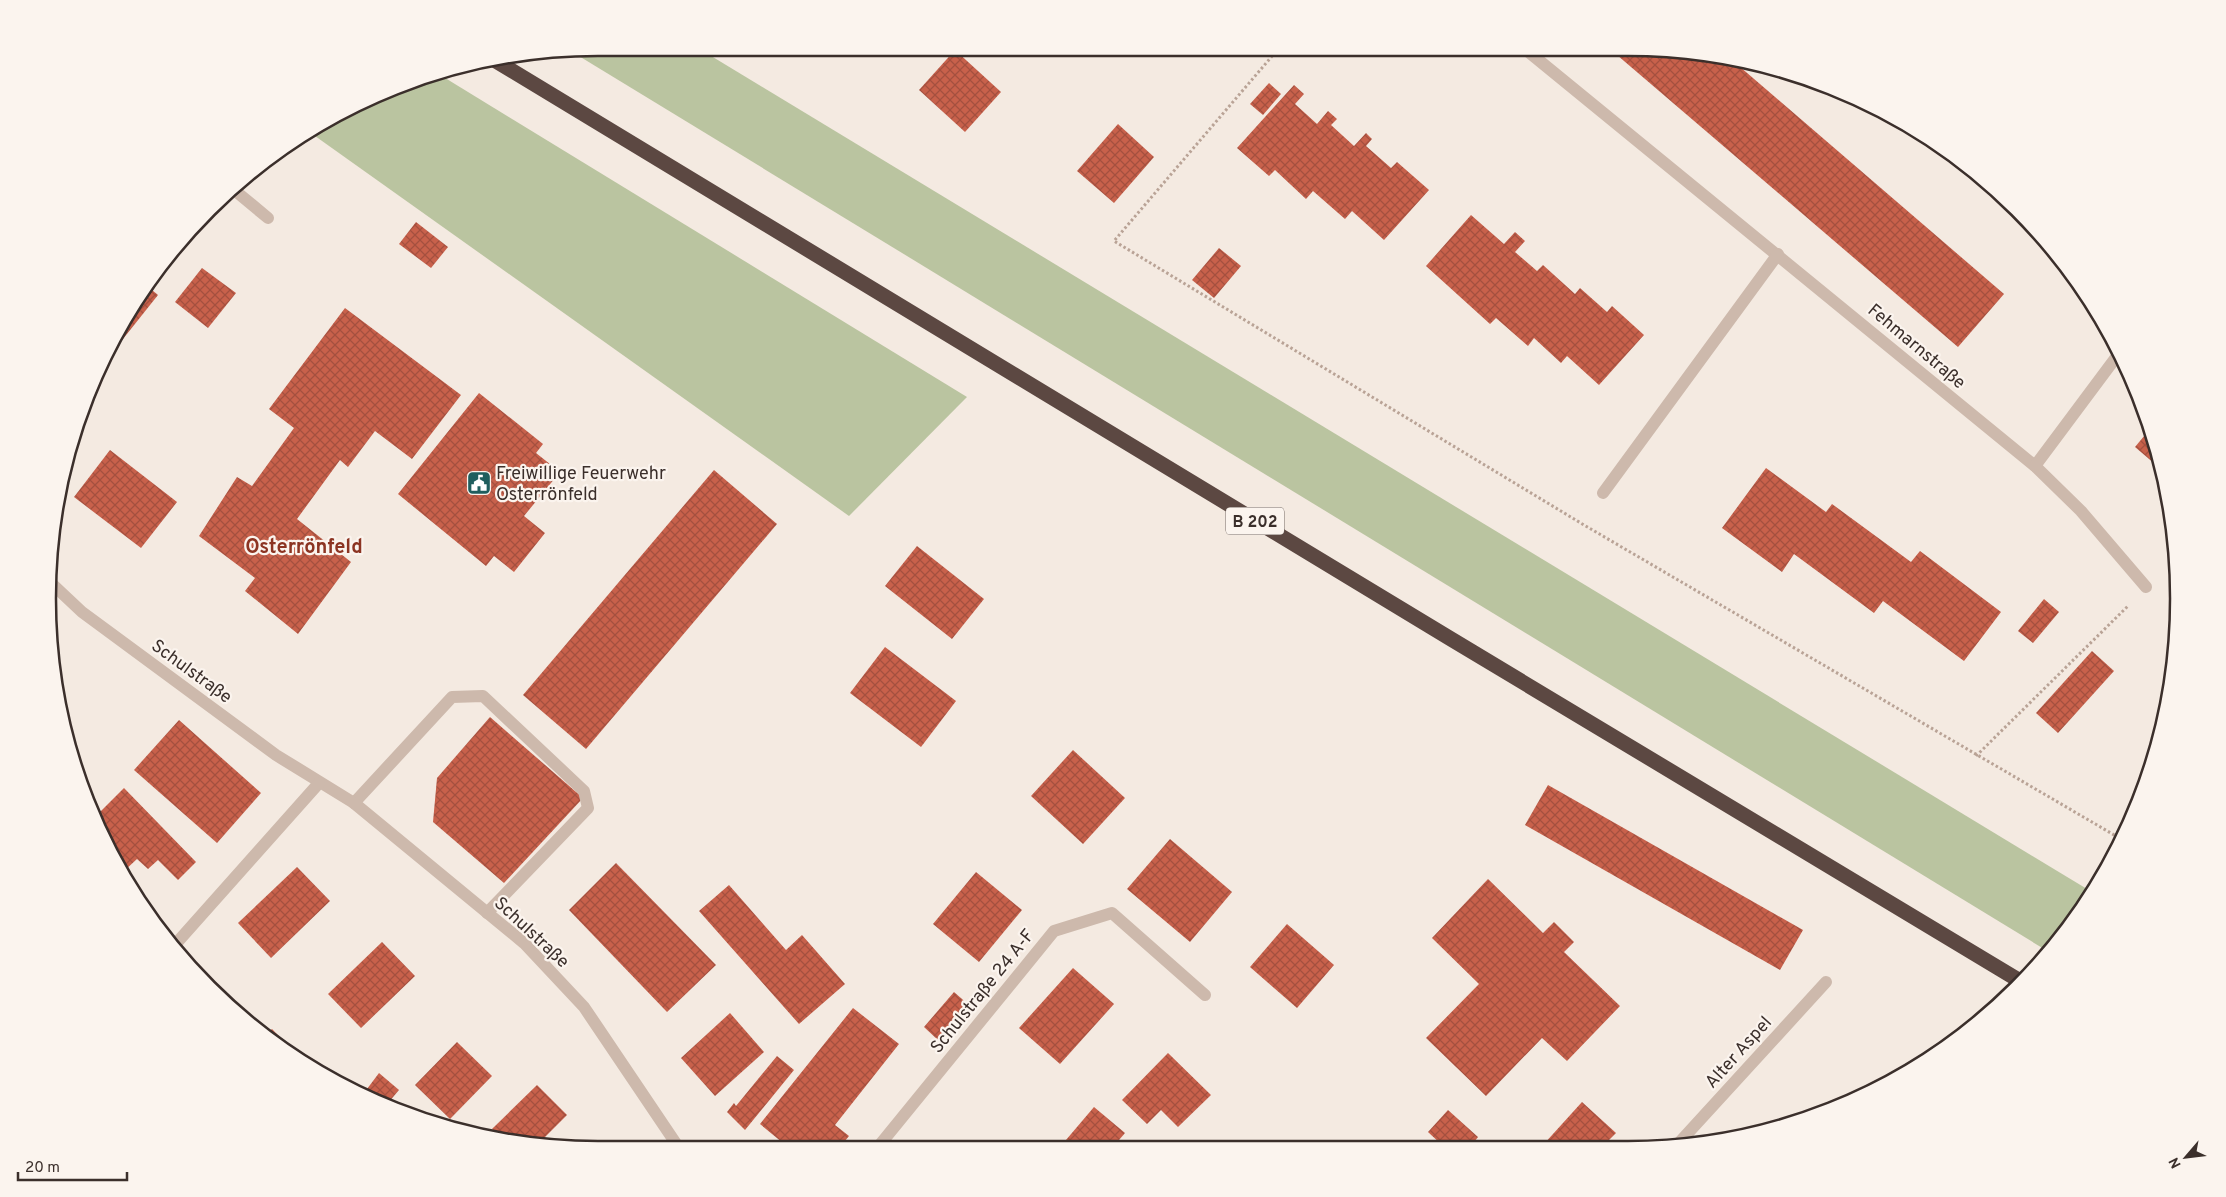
<svg xmlns="http://www.w3.org/2000/svg" width="2226" height="1197" viewBox="0 0 2226 1197" font-family="Overpass,sans-serif">
<defs>
<pattern id="building-cross-hatch" width="8" height="8" patternUnits="userSpaceOnUse" patternTransform="scale(1.25)"><rect width="8" height="8" fill="#c8614b"/><path d="M0 0l8 8M0 8l8-8" fill="none" stroke="#a4503f"/></pattern>
</defs>
<rect width="100%" height="100%" fill="#f4eae1"/>
<!-- grass -->
<g fill="#bac4a0">
<path d="M 599,48 L 698,48 L 2092,892 L 2049,952 L 569,50 Z"/>
<path d="M 437,73 L 967,397 L 849,516 L 308,131 L 323,121 L 421,77 Z"/>
</g>
<!-- building -->
<g fill="url(#building-cross-hatch)">
<path d="M 1610,49 L 1663,49 L 1732,60 L 2004,294 L 1958,347 Z"/>
<path d="M 955,50 L 1001,92 L 965,132 L 919,90 Z"/>
<path d="M 1269,83 L 1281,94 L 1263,115 L 1250,104 Z"/>
<path d="M 1294,85 L 1304,94 L 1295,104 L 1317,124 L 1328,111 L 1337,119 L 1331,125 L 1354,146 L 1366,133 L 1372,139 L 1366,146 L 1391,168 L 1397,162 L 1429,190 L 1384,240 L 1352,211 L 1345,219 L 1313,191 L 1306,199 L 1275,170 L 1269,176 L 1237,148 Z"/>
<path d="M 1118,124 L 1154,157 L 1114,203 L 1077,171 Z"/>
<path d="M 1986,181 L 2017,212 L 2016,213 L 1983,184 Z"/>
<path d="M 209,212 L 170,263 L 165,260 L 184,235 Z"/>
<path d="M 1471,215 L 1504,244 L 1515,232 L 1525,241 L 1515,252 L 1537,271 L 1543,265 L 1575,294 L 1580,288 L 1607,312 L 1612,306 L 1644,335 L 1599,385 L 1567,356 L 1561,363 L 1534,338 L 1528,346 L 1496,318 L 1490,324 L 1426,266 Z"/>
<path d="M 416,222 L 448,247 L 431,268 L 399,244 Z"/>
<path d="M 1219,248 L 1241,266 L 1214,298 L 1192,280 Z"/>
<path d="M 202,268 L 236,293 L 208,328 L 175,302 Z"/>
<path d="M 146,285 L 158,295 L 111,354 L 108,352 Z"/>
<path d="M 345,308 L 461,395 L 412,459 L 375,431 L 348,467 L 340,460 L 297,519 L 351,562 L 298,634 L 245,591 L 255,578 L 199,536 L 237,477 L 252,486 L 294,428 L 269,409 Z"/>
<path d="M 479,393 L 543,444 L 536,453 L 560,472 L 524,516 L 545,533 L 514,572 L 494,556 L 486,566 L 398,494 Z"/>
<path d="M 2150,429 L 2160,456 L 2162,470 L 2135,447 Z"/>
<path d="M 110,450 L 177,502 L 141,548 L 74,497 Z"/>
<path d="M 1766,468 L 1826,512 L 1832,504 L 1911,562 L 1920,551 L 2001,612 L 1964,661 L 1883,601 L 1874,613 L 1794,554 L 1782,572 L 1722,528 Z"/>
<path d="M 714,470 L 777,524 L 586,749 L 523,695 Z"/>
<path d="M 917,546 L 984,599 L 952,639 L 885,586 Z"/>
<path d="M 2044,599 L 2059,612 L 2033,643 L 2018,631 Z"/>
<path d="M 885,647 L 956,701 L 921,747 L 850,693 Z"/>
<path d="M 2092,651 L 2114,671 L 2058,733 L 2036,713 Z"/>
<path d="M 490,717 L 583,798 L 504,883 L 433,822 L 437,778 Z"/>
<path d="M 179,720 L 261,793 L 217,843 L 134,770 Z"/>
<path d="M 1073,750 L 1125,798 L 1083,844 L 1031,796 Z"/>
<path d="M 1548,785 L 1803,930 L 1780,970 L 1525,825 Z"/>
<path d="M 124,788 L 196,862 L 178,880 L 158,860 L 148,869 L 137,859 L 123,872 L 94,818 Z"/>
<path d="M 1170,839 L 1232,892 L 1190,942 L 1127,889 Z"/>
<path d="M 616,863 L 716,965 L 667,1012 L 569,910 Z"/>
<path d="M 297,867 L 330,901 L 271,958 L 238,923 Z"/>
<path d="M 976,872 L 1022,910 L 979,962 L 933,924 Z"/>
<path d="M 1488,879 L 1543,933 L 1554,922 L 1574,942 L 1564,952 L 1620,1006 L 1567,1061 L 1542,1038 L 1486,1096 L 1426,1038 L 1479,984 L 1432,938 Z"/>
<path d="M 729,885 L 786,950 L 802,935 L 845,984 L 799,1024 L 699,911 Z"/>
<path d="M 1287,924 L 1334,965 L 1297,1008 L 1250,967 Z"/>
<path d="M 382,942 L 415,976 L 361,1028 L 328,994 Z"/>
<path d="M 1073,968 L 1114,1004 L 1060,1064 L 1019,1028 Z"/>
<path d="M 954,992 L 970,1006 L 939,1041 L 924,1027 Z"/>
<path d="M 853,1008 L 899,1044 L 835,1125 L 849,1136 L 840,1147 L 789,1148 L 760,1124 Z"/>
<path d="M 730,1013 L 764,1052 L 715,1096 L 681,1058 Z"/>
<path d="M 272,1029 L 305,1063 L 305,1064 L 264,1036 Z"/>
<path d="M 457,1042 L 492,1076 L 450,1119 L 415,1085 Z"/>
<path d="M 1168,1053 L 1211,1095 L 1178,1127 L 1161,1110 L 1147,1124 L 1122,1100 Z"/>
<path d="M 777,1056 L 794,1070 L 745,1130 L 727,1112 L 734,1103 L 736,1106 Z"/>
<path d="M 379,1073 L 399,1090 L 388,1103 L 364,1093 Z"/>
<path d="M 537,1085 L 567,1115 L 538,1144 L 501,1138 L 492,1129 Z"/>
<path d="M 1582,1102 L 1616,1133 L 1604,1145 L 1543,1145 Z"/>
<path d="M 1094,1107 L 1125,1133 L 1113,1147 L 1060,1147 Z"/>
<path d="M 1448,1110 L 1478,1137 L 1471,1146 L 1443,1146 L 1428,1132 Z"/>
</g>
<g fill="none" stroke-linecap="round" stroke-linejoin="round">
<!-- path -->
<g stroke="#b9a396" stroke-width="3" stroke-dasharray="2.5 2.5" stroke-linecap="butt">
<path d="M 1279,48 L 1114,241 L 1584,525 L 2121,839"/>
<path d="M 1976,756 L 2129,605"/>
</g>
<!-- lane -->
<g stroke="#cdb9ac" stroke-width="12">
<path d="M 354,803 L 452,697 L 483,696 L 584,791 L 588,808 L 487,913"/>
<path d="M 878,1147 L 1054,931 L 1112,913 L 1205,995"/>
</g>
<!-- street -->
<g stroke="#cdb9ac" stroke-width="12">
<path d="M 1525,49 L 2035,466 L 2081,511 L 2146,587"/>
<path d="M 233,189 L 268,218"/>
<path d="M 2035,466 L 2120,352"/>
<path d="M 1603,493 L 1778,254"/>
<path d="M 49,581 L 82,612 L 276,755 L 354,803 L 524,943 L 584,1007 L 679,1148"/>
<path d="M 173,947 L 319,783"/>
<path d="M 1677,1145 L 1826,982"/>
</g>
<!-- highway -->
<path stroke="#5c4842" stroke-width="15" d="M 491,58 L 1451,639 L 2020,981"/>
</g>
<!-- icons -->
<defs>
<symbol id="civic-square" viewBox="-11 -11 22 22"><rect x="-9" y="-9" width="18" height="18" rx="4" fill="#1f5e5e" stroke="#fbf4ee"/><path d="M-.6-6.5H3V-4.5H.6V-3L4-1V1h2V6H-6V1h2V-1L-.6-3ZM-1.2 2.5V6h2.4V2.5Z" fill="#fff"/></symbol>
</defs>
<g fill-rule="evenodd">
<use href="#civic-square" x="465" y="469" width="28" height="28"/>
</g>
<g text-anchor="middle" stroke-width="4.5" stroke-linejoin="round" paint-order="stroke">
<!-- shield labels -->
<rect fill="#fbf4ee" stroke="#756a66" stroke-width="1" x="1226" y="507.5" width="58" height="27" rx="4"/>
<g font-size="16" font-weight="bold" fill="#3b2f2b">
<text x="1255" y="527">B 202</text>
</g>
<!-- street labels -->
<g font-size="18" fill="#3b2f2b" stroke="#fbf4ee">
<text transform="translate(1917 346) rotate(40)" y="6">Fehmarnstraße</text>
<text transform="translate(192 671) rotate(36)" y="6">Schulstraße</text>
<text transform="translate(532 932) rotate(43)" y="6">Schulstraße</text>
<text transform="translate(982 991) rotate(-51)" y="6">Schulstraße 24 A-F</text>
<text transform="translate(1738 1052) rotate(-48)" y="6">Alter Aspel</text>
</g>
<!-- poi labels -->
<g font-size="18" fill="#3b2f2b" stroke="#fbf4ee" text-anchor="start">
<text x="496" y="479">Freiwillige Feuerwehr<tspan x="496" dy="21">Osterrönfeld</tspan></text>
</g>
<!-- quarter labels -->
<g font-size="20" font-weight="bold" fill="#8c3422" stroke="#fbf4ee">
<text x="304" y="553">Osterrönfeld</text>
</g>
</g>
<!-- crop -->
<path d="M0 0H2226V1197H0ZM598 56H1628A542 542 0 0 1 2170 598V599A542 542 0 0 1 1628 1141H598A542 542 0 0 1 56 599V598A542 542 0 0 1 598 56Z" fill="#fbf4ee" fill-rule="evenodd"/>
<path fill="none" stroke="#3b2f2b" stroke-width="2.5" d="M598 56H1628A542 542 0 0 1 2170 598V599A542 542 0 0 1 1628 1141H598A542 542 0 0 1 56 599V598A542 542 0 0 1 598 56Z"/>
<!-- north arrow -->
<g transform="translate(2186 1157) rotate(242)" stroke="#fbf4ee" stroke-width="4" paint-order="stroke">
<path d="M0-4L9 19L0 12L-9 19Z" fill="#3b2f2b"/>
<text y="-8" font-size="14" font-weight="bold" text-anchor="middle" fill="#3b2f2b">N</text>
</g>
<!-- scale -->
<path d="M18 1172v8h109v-8" fill="none" stroke="#3b2f2b" stroke-width="2.5"/>
<text x="25" y="1172" font-size="15" fill="#3b2f2b" stroke="#fbf4ee" stroke-width="4" paint-order="stroke">20 m</text>
</svg>
